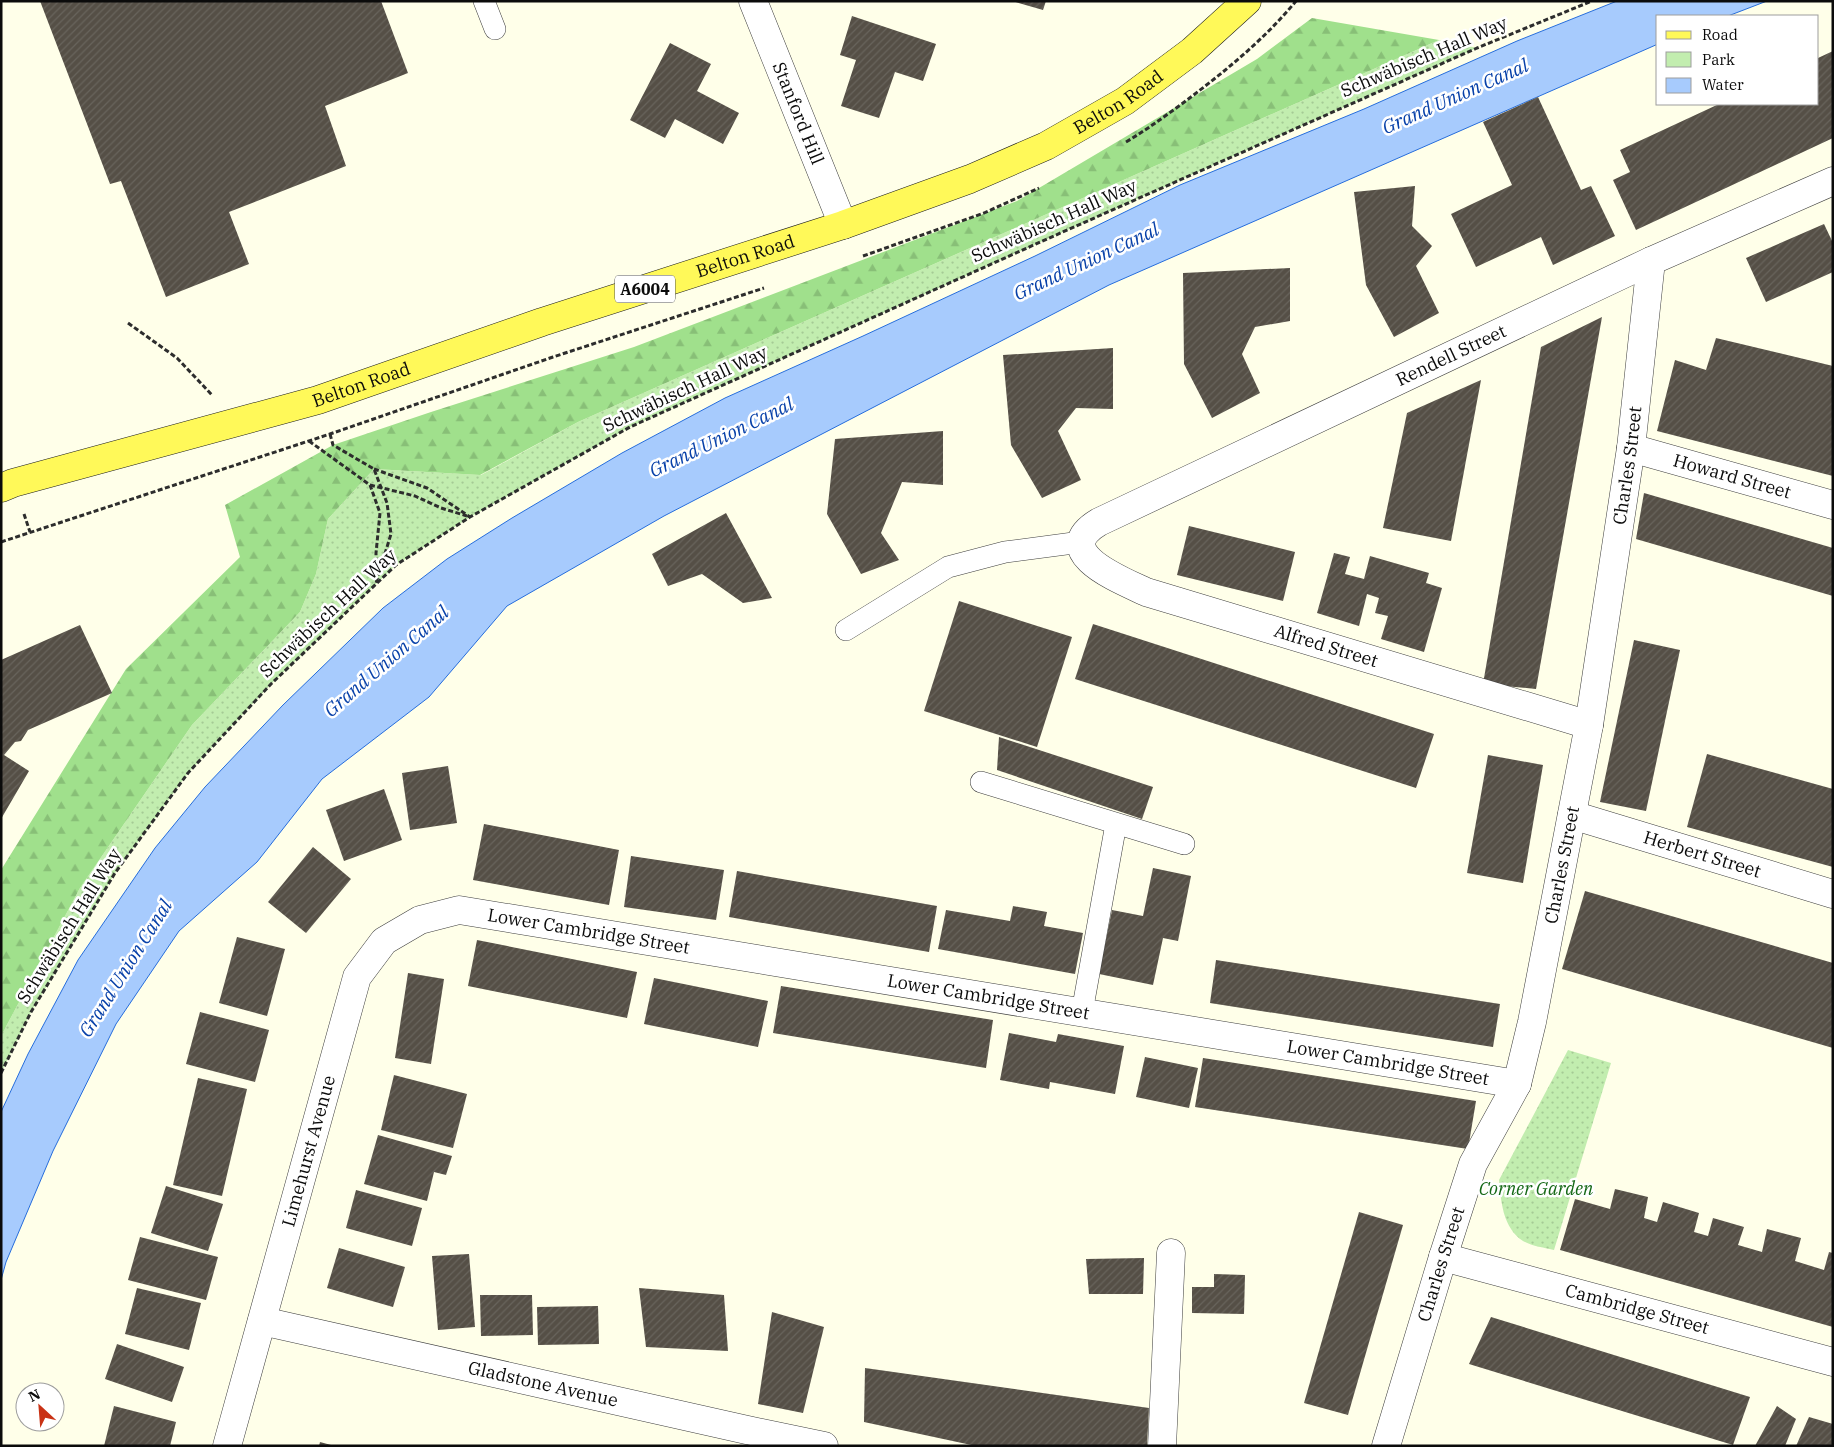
<svg xmlns="http://www.w3.org/2000/svg" width="1834" height="1447" viewBox="0 0 1834 1447" font-family="'IBM Plex Serif',serif">
<defs>
<pattern id="green-dots" width="8" height="8" patternUnits="userSpaceOnUse" patternTransform="scale(1.25)"><rect width="8" height="8" fill="#c2edaf"/><path d="M2 2h.1M6 6h.1" fill="none" stroke="#a5ca95" stroke-width="1.8" stroke-linecap="round"/></pattern>
<pattern id="forest-firs" width="22" height="20" patternUnits="userSpaceOnUse" patternTransform="scale(1.25)"><rect width="22" height="20" fill="#a0e08c"/><path d="M5 1l3.5 6h-7zM16 11l3.5 6h-7z" fill="#88bf77"/></pattern>
<pattern id="building-hatch" width="6" height="6" patternUnits="userSpaceOnUse" patternTransform="scale(1.25)"><rect width="6" height="6" fill="#554f46"/><path d="M-1 1l2-2M0 6l6-6M5 7l2-2" fill="none" stroke="#68645c"/></pattern>
</defs>
<rect width="100%" height="100%" fill="#ffffe9"/>
<!-- green -->
<g fill="url(#green-dots)">
<path d="M 1439,40 L 1477,48 L 1047,239 L 630,427 L 470,517 L 396,565 L 271,684 L 188,773 L 115,873 L 31,1012 L 1,1073 L 1,1036 L 80,888 L 192,725 L 300,612 L 316,574 L 328,519 L 374,469 L 481,475 L 578,422 Z"/>
<path d="M 1568,1050 L 1611,1063 L 1554,1250 C 1545,1248 1531,1246 1523,1241 C 1503,1228 1501,1202 1499,1180 Z"/>
</g>
<!-- forest -->
<path fill="url(#forest-firs)" d="M 1312,18 L 1439,40 L 578,422 L 480,475 L 374,469 L 328,519 L 316,574 L 300,612 L 192,725 L 80,888 L 1,1036 L 1,870 L 126,669 L 240,557 L 225,505 L 333,445 L 431,412 L 634,347 L 1017,201 L 1257,59 Z"/>
<!-- water -->
<path fill="#a7cbfd" stroke="#266ddc" d="M 1617,1 L 1767,1 L 1728,16 L 1658,16 L 1658,44 L 1109,285 L 664,516 L 507,606 L 429,697 L 322,779 L 257,862 L 179,931 L 116,1024 L 53,1151 L 6,1262 L 1,1280 L 1,1112 L 28,1054 L 78,960 L 155,848 L 205,787 L 283,705 L 383,608 L 447,559 L 512,518 L 622,453 L 725,398 L 863,336 L 1035,256 L 1180,185 L 1364,109 L 1517,41 Z"/>
<!-- building -->
<g fill="url(#building-hatch)">
<path d="M 40,1 L 381,1 L 408,73 L 325,106 L 346,166 L 229,212 L 249,264 L 166,297 L 121,181 L 110,184 Z"/>
<path d="M 1012,1 L 1046,1 L 1043,10 Z"/>
<path d="M 852,16 L 936,44 L 923,81 L 895,72 L 879,118 L 841,106 L 856,60 L 840,55 Z"/>
<path d="M 670,43 L 711,64 L 697,91 L 739,113 L 723,144 L 675,119 L 665,138 L 630,120 Z"/>
<path d="M 1833,51 L 1833,138 L 1636,230 L 1613,180 L 1630,172 L 1620,150 L 1719,104 L 1818,104 L 1818,58 Z"/>
<path d="M 1538,97 L 1581,190 L 1591,186 L 1615,236 L 1553,265 L 1541,237 L 1476,267 L 1451,214 L 1512,185 L 1483,122 Z"/>
<path d="M 1415,186 L 1412,226 L 1432,246 L 1416,266 L 1439,313 L 1394,337 L 1366,285 L 1354,192 Z"/>
<path d="M 1824,224 L 1833,243 L 1833,272 L 1766,302 L 1746,258 Z"/>
<path d="M 1290,268 L 1290,321 L 1255,327 L 1242,354 L 1260,393 L 1212,418 L 1184,364 L 1183,273 Z"/>
<path d="M 1602,317 L 1536,689 L 1483,684 L 1541,347 Z"/>
<path d="M 1716,338 L 1833,366 L 1833,476 L 1657,431 L 1675,360 L 1706,370 Z"/>
<path d="M 1113,348 L 1113,409 L 1076,408 L 1058,431 L 1081,480 L 1042,498 L 1011,445 L 1003,355 Z"/>
<path d="M 1481,380 L 1451,541 L 1383,528 L 1407,413 Z"/>
<path d="M 943,431 L 943,485 L 902,482 L 881,533 L 899,560 L 861,574 L 827,514 L 835,439 Z"/>
<path d="M 1644,493 L 1833,548 L 1833,596 L 1636,539 Z"/>
<path d="M 726,513 L 772,598 L 743,603 L 702,574 L 668,586 L 652,554 Z"/>
<path d="M 1189,526 L 1295,552 L 1283,601 L 1177,575 Z"/>
<path d="M 1334,553 L 1350,557 L 1345,574 L 1364,579 L 1370,556 L 1429,573 L 1426,583 L 1442,588 L 1424,652 L 1381,639 L 1388,616 L 1375,613 L 1379,598 L 1367,594 L 1359,626 L 1317,613 Z"/>
<path d="M 959,601 L 1072,637 L 1037,747 L 924,711 Z"/>
<path d="M 1093,624 L 1434,734 L 1416,788 L 1075,679 Z"/>
<path d="M 80,625 L 112,693 L 28,730 L 21,741 L 15,742 L 4,755 L 29,771 L 1,819 L 1,660 Z"/>
<path d="M 1634,640 L 1680,650 L 1646,811 L 1600,802 Z"/>
<path d="M 999,737 L 1153,787 L 1142,819 L 997,770 Z"/>
<path d="M 1707,754 L 1833,789 L 1833,867 L 1687,827 Z"/>
<path d="M 1488,755 L 1543,765 L 1523,883 L 1467,873 Z"/>
<path d="M 448,766 L 457,823 L 410,830 L 402,773 Z"/>
<path d="M 384,789 L 402,840 L 344,861 L 326,810 Z"/>
<path d="M 484,824 L 619,850 L 609,905 L 473,880 Z"/>
<path d="M 313,847 L 351,879 L 306,933 L 268,902 Z"/>
<path d="M 631,856 L 724,870 L 716,920 L 624,907 Z"/>
<path d="M 1153,868 L 1191,876 L 1178,941 L 1163,938 L 1153,985 L 1099,974 L 1112,910 L 1143,916 Z"/>
<path d="M 737,871 L 937,906 L 929,952 L 729,917 Z"/>
<path d="M 1585,891 L 1833,963 L 1833,1048 L 1562,969 Z"/>
<path d="M 1013,906 L 1047,912 L 1044,926 L 1083,933 L 1075,974 L 938,949 L 946,910 L 1010,921 Z"/>
<path d="M 237,937 L 285,949 L 267,1016 L 219,1003 Z"/>
<path d="M 477,940 L 637,972 L 627,1018 L 468,986 Z"/>
<path d="M 1216,960 L 1500,1004 L 1493,1047 L 1210,1003 Z"/>
<path d="M 408,973 L 444,979 L 431,1064 L 395,1058 Z"/>
<path d="M 654,978 L 768,1001 L 758,1047 L 644,1024 Z"/>
<path d="M 781,986 L 993,1020 L 986,1068 L 773,1033 Z"/>
<path d="M 200,1012 L 269,1030 L 255,1082 L 186,1064 Z"/>
<path d="M 1009,1033 L 1056,1042 L 1058,1034 L 1124,1046 L 1115,1094 L 1050,1082 L 1049,1089 L 1000,1080 Z"/>
<path d="M 1145,1057 L 1198,1068 L 1189,1108 L 1136,1097 Z"/>
<path d="M 1203,1058 L 1476,1101 L 1468,1149 L 1195,1107 Z"/>
<path d="M 394,1075 L 467,1094 L 453,1148 L 381,1130 Z"/>
<path d="M 198,1078 L 247,1089 L 222,1196 L 173,1185 Z"/>
<path d="M 378,1135 L 452,1156 L 446,1175 L 434,1172 L 427,1201 L 364,1184 Z"/>
<path d="M 166,1186 L 223,1204 L 208,1251 L 151,1233 Z"/>
<path d="M 1615,1189 L 1648,1197 L 1644,1218 L 1657,1222 L 1663,1202 L 1699,1213 L 1694,1232 L 1708,1236 L 1713,1218 L 1744,1227 L 1738,1245 L 1762,1252 L 1767,1229 L 1801,1238 L 1795,1261 L 1824,1270 L 1829,1252 L 1833,1253 L 1833,1327 L 1560,1250 L 1575,1199 L 1610,1209 Z"/>
<path d="M 356,1190 L 422,1208 L 412,1246 L 346,1228 Z"/>
<path d="M 1359,1212 L 1403,1225 L 1348,1415 L 1304,1403 Z"/>
<path d="M 140,1237 L 218,1257 L 206,1300 L 128,1280 Z"/>
<path d="M 339,1248 L 405,1267 L 393,1307 L 327,1288 Z"/>
<path d="M 469,1254 L 475,1327 L 438,1330 L 432,1256 Z"/>
<path d="M 1144,1258 L 1143,1294 L 1089,1294 L 1086,1259 Z"/>
<path d="M 1214,1274 L 1245,1275 L 1244,1314 L 1192,1313 L 1192,1287 L 1214,1287 Z"/>
<path d="M 137,1288 L 201,1303 L 189,1350 L 125,1334 Z"/>
<path d="M 639,1288 L 724,1295 L 728,1351 L 646,1347 Z"/>
<path d="M 480,1295 L 532,1295 L 533,1335 L 481,1336 Z"/>
<path d="M 598,1306 L 599,1344 L 538,1345 L 537,1307 Z"/>
<path d="M 772,1312 L 824,1327 L 803,1413 L 758,1404 Z"/>
<path d="M 1491,1317 L 1750,1397 L 1733,1445 L 1469,1364 Z"/>
<path d="M 117,1344 L 184,1367 L 172,1402 L 105,1379 Z"/>
<path d="M 865,1368 L 1149,1408 L 1147,1446 L 976,1446 L 864,1422 Z"/>
<path d="M 114,1406 L 176,1422 L 170,1446 L 104,1446 Z"/>
<path d="M 1777,1406 L 1796,1419 L 1785,1446 L 1755,1446 Z"/>
<path d="M 1809,1417 L 1833,1424 L 1833,1446 L 1796,1446 Z"/>
<path d="M 320,1442 L 331,1445 L 331,1446 L 319,1446 Z"/>
</g>
<g fill="none" stroke-linecap="round" stroke-linejoin="round">
<defs>
<g id="service">
<path d="M 484,1 L 495,29"/>
<path d="M 846,630 L 948,567 L 1005,552 L 1081,542"/>
<path d="M 981,782 L 1184,844"/>
<path d="M 1082,1012 L 1116,824"/>
</g>
<g id="minor">
<path id="s1" d="M 753,1 L 843,225"/>
<path id="s2" d="M 1631,448 L 1833,505"/>
<path id="s3" d="M 1589,725 L 1146,592 C 1121,580 1048,552 1099,522 L 1651,261 L 1833,181"/>
<path id="s4" d="M 1572,815 L 1833,894"/>
<path id="s5" d="M 1443,1257 L 1833,1362"/>
<path id="s6" d="M 262,1321 L 747,1430 L 824,1446"/>
<path id="s7" d="M 227,1446 L 357,977 L 384,941 L 420,920 L 459,910 L 1517,1084"/>
<path d="M 1162,1446 L 1171,1253"/>
<path id="s8" d="M 1386,1446 L 1443,1257 L 1473,1164 L 1517,1084 L 1532,1022 L 1589,725 L 1631,448 L 1651,261"/>
</g>
<g id="primary">
<path id="s9" d="M 1,488 L 13,483 L 318,400 L 542,322 L 843,225 L 970,179 L 1046,146 L 1125,101 L 1192,51 L 1247,1"/>
</g>
</defs>
<!-- service casing -->
<use href="#service" stroke="#3e3e3e" stroke-width="22"/>
<!-- minor casing -->
<use href="#minor" stroke="#3e3e3e" stroke-width="29"/>
<!-- primary casing -->
<use href="#primary" stroke="#1c1c1c" stroke-width="29"/>
<!-- path -->
<g stroke="#2d2d2d" stroke-width="3" stroke-dasharray="5 2.5" stroke-linecap="butt">
<path d="M 1126,142 C 1146,130 1164,117 1183,103 C 1223,73 1264,40 1296,1"/>
<path d="M 863,256 L 984,213 L 1039,188"/>
<path d="M 128,323 L 177,358 L 212,395"/>
<path d="M 330,434 L 333,445 L 374,469 L 387,503 L 391,534 L 376,583"/>
<path d="M 309,441 L 370,485 L 380,513 L 376,553 L 376,578"/>
<path d="M 374,469 L 427,488 L 470,517"/>
<path d="M 370,485 L 415,496 L 441,508 L 467,516"/>
<path d="M 24,514 L 30,532"/>
<path d="M 1,542 L 330,434 L 553,357 L 764,288"/>
<path d="M 1,1073 L 31,1012 L 115,873 L 188,773 L 271,684 L 396,565 L 470,517 L 630,427 L 1047,239 L 1477,48 L 1592,1"/>
</g>
<!-- service -->
<use href="#service" stroke="#fff" stroke-width="21"/>
<!-- minor -->
<use href="#minor" stroke="#fff" stroke-width="28"/>
<!-- primary -->
<use href="#primary" stroke="#fff959" stroke-width="28"/>
</g>
<g text-anchor="middle" stroke-width="5" stroke-linejoin="round" paint-order="stroke">
<!-- shield labels -->
<rect fill="#fff" stroke="#545454" stroke-width="1" x="615" y="275.5" width="60" height="27" rx="4"/>
<g font-size="16" font-weight="bold" fill="#0b0b0b">
<text x="645" y="295">A6004</text>
</g>
<!-- street labels -->
<g font-size="18" fill="#0b0b0b" stroke="#fff">
<text transform="translate(1424 57) rotate(-23)" y="6">Schwäbisch Hall Way</text>
<text dy="6" stroke="none"><textPath href="#s9" startOffset="1185">Belton Road</textPath></text>
<text dy="6" stroke="none"><textPath href="#s1" startOffset="121">Stanford Hill</textPath></text>
<text transform="translate(1054 221) rotate(-24)" y="6">Schwäbisch Hall Way</text>
<text dy="6" stroke="none"><textPath href="#s9" startOffset="780">Belton Road</textPath></text>
<text dy="6" stroke="none"><textPath href="#s3" startOffset="965">Rendell Street</textPath></text>
<text dy="6" stroke="none"><textPath href="#s9" startOffset="375">Belton Road</textPath></text>
<text transform="translate(685 389) rotate(-25)" y="6">Schwäbisch Hall Way</text>
<text dy="6" stroke="none"><textPath href="#s8" startOffset="1015">Charles Street</textPath></text>
<text dy="6" stroke="none"><textPath href="#s2" startOffset="105">Howard Street</textPath></text>
<text transform="translate(328 613) rotate(-43)" y="6">Schwäbisch Hall Way</text>
<text transform="translate(1326 646) rotate(17)" y="6">Alfred Street</text>
<text dy="6" stroke="none"><textPath href="#s4" startOffset="136">Herbert Street</textPath></text>
<text dy="6" stroke="none"><textPath href="#s8" startOffset="610">Charles Street</textPath></text>
<text transform="translate(69 926) rotate(-58)" y="6">Schwäbisch Hall Way</text>
<text dy="6" stroke="none"><textPath href="#s7" startOffset="745">Lower Cambridge Street</textPath></text>
<text dy="6" stroke="none"><textPath href="#s7" startOffset="1150">Lower Cambridge Street</textPath></text>
<text dy="6" stroke="none"><textPath href="#s7" startOffset="1555">Lower Cambridge Street</textPath></text>
<text dy="6" stroke="none"><textPath href="#s7" startOffset="306">Limehurst Avenue</textPath></text>
<text dy="6" stroke="none"><textPath href="#s8" startOffset="190">Charles Street</textPath></text>
<text dy="6" stroke="none"><textPath href="#s5" startOffset="201">Cambridge Street</textPath></text>
<text dy="6" stroke="none"><textPath href="#s6" startOffset="288">Gladstone Avenue</textPath></text>
</g>
<!-- park labels -->
<g font-size="18" font-style="italic" fill="#156816" stroke="#fff">
<text x="1536" y="1195">Corner Garden</text>
</g>
<!-- water labels -->
<g font-size="19" font-style="italic" fill="#0841a9" stroke="#fff">
<text transform="translate(1455 96) rotate(-24)" y="7">Grand Union Canal</text>
<text transform="translate(1086 261) rotate(-25)" y="7">Grand Union Canal</text>
<text transform="translate(721 437) rotate(-26)" y="7">Grand Union Canal</text>
<text transform="translate(386 661) rotate(-41)" y="7">Grand Union Canal</text>
<text transform="translate(125 968) rotate(-58)" y="7">Grand Union Canal</text>
</g>
</g>
<!-- border -->
<rect width="1834" height="1447" fill="none" stroke="#0b0b0b" stroke-width="5"/>
<!-- legend -->
<rect x="1656" y="15" width="162" height="90" fill="#ffffff" stroke="#9d9d9d"/>
<rect x="1666" y="31" width="25" height="8" fill="#fff959" stroke="#9d9d9d"/>
<text x="1702" y="40" font-size="15" fill="#0b0b0b">Road</text>
<rect x="1666" y="52" width="25" height="15" fill="#c2edaf" stroke="#9d9d9d"/>
<text x="1702" y="65" font-size="15" fill="#0b0b0b">Park</text>
<rect x="1666" y="78" width="25" height="15" fill="#a7cbfd" stroke="#9d9d9d"/>
<text x="1702" y="90" font-size="15" fill="#0b0b0b">Water</text>
<!-- north arrow -->
<g transform="translate(40 1407) rotate(334)"><circle r="24" fill="#ffffff" stroke="#9d9d9d"/>
<path d="M0-4L9 19L0 12L-9 19Z" fill="#c93215"/>
<text y="-8" font-size="14" font-weight="bold" text-anchor="middle" fill="#0b0b0b">N</text>
</g>
</svg>
